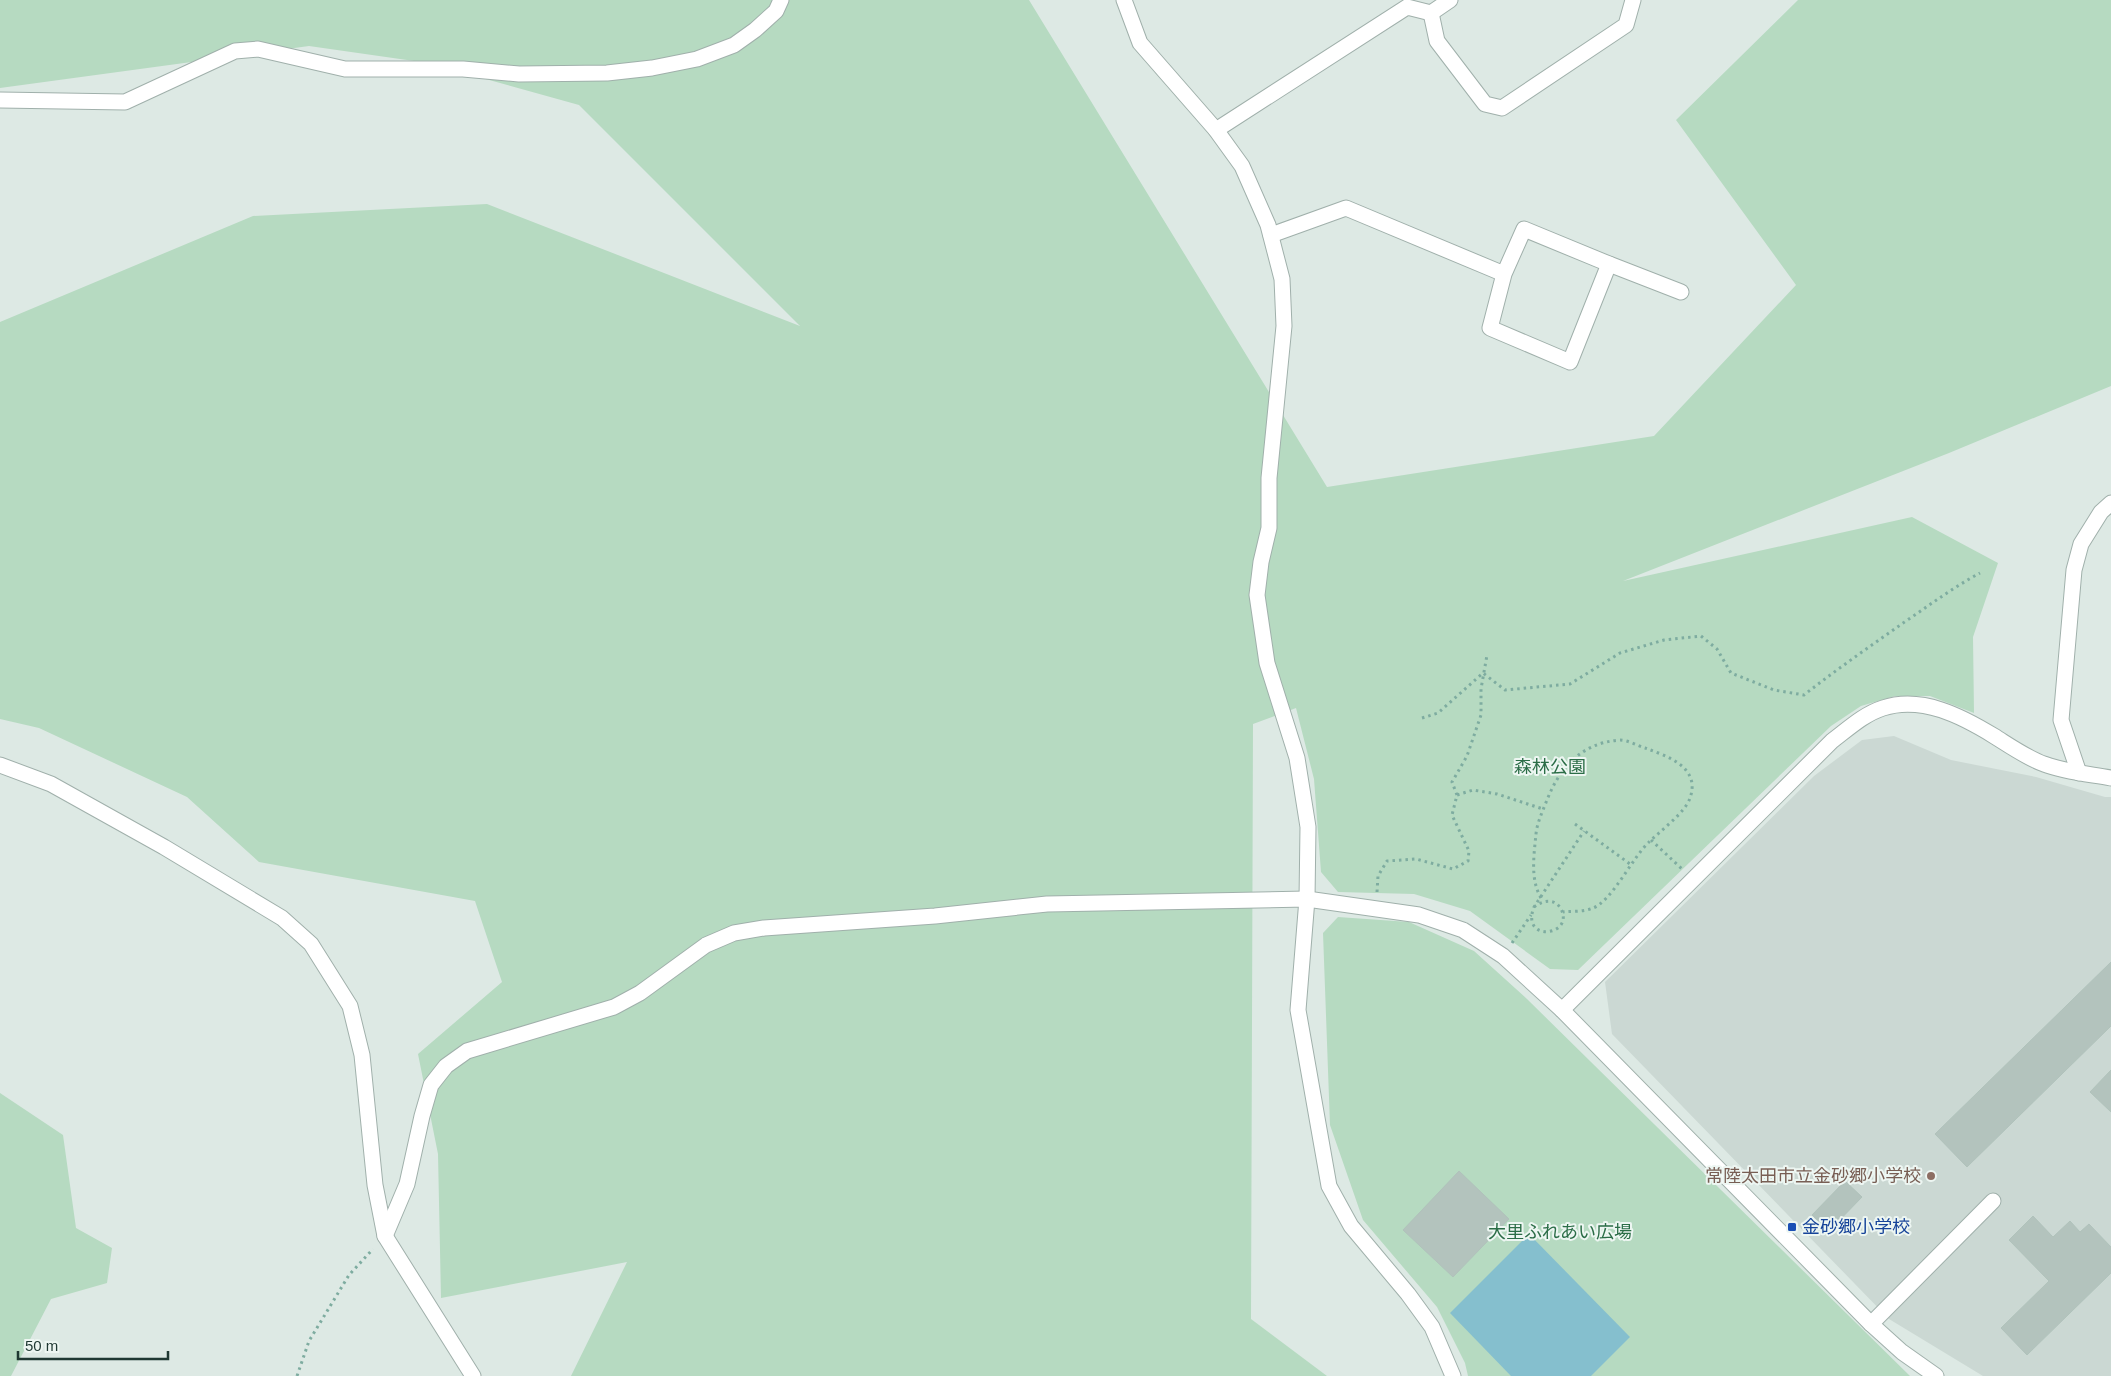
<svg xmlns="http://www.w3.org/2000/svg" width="2111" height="1376" viewBox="0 0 2111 1376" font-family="Helvetica,'Noto Sans JP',sans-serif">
<rect width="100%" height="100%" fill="#dde9e4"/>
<!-- built -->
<path fill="#cbd8d3" d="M 1894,736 L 1951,760 L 2036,777 L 2105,797 L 2111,797 L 2111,1376 L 1983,1376 L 1889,1319 L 1612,1034 L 1605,982 L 1814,776 L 1862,740 Z"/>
<!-- green -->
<g fill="#b6dac1">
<path d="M 0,0 L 1029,0 L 1327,487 L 1654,436 L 1796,285 L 1676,120 L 1798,0 L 2111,0 L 2111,386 L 1949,453 L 1623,581 L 1912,517 L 1998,563 L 1973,637 L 1974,713 L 1930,696 L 1895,696 L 1861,706 L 1831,726 L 1578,970 L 1550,969 L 1470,911 L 1414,894 L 1338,892 L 1321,872 L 1314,779 L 1296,708 L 1253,724 L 1251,1319 L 1327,1376 L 571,1376 L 627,1262 L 441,1298 L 438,1154 L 418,1054 L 502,982 L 475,901 L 259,862 L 187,797 L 39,728 L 0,719 L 0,322 L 253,216 L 487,204 L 800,326 L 579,105 L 428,63 L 309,46 L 0,88 Z"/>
<path d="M 1338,917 L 1409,922 L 1474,951 L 1527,999 L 1910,1376 L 1468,1376 L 1465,1363 L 1437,1307 L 1363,1220 L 1330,1125 L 1323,933 Z"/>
<path d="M 0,1093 L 63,1135 L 76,1228 L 112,1248 L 107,1283 L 51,1299 L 11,1376 L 0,1376 Z"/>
</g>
<!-- water -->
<path fill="#85bfce" d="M 1529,1234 L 1630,1337 L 1591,1376 L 1511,1376 L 1450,1313 Z"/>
<!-- building -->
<g fill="#b3c3bd" stroke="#b0c2bb">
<path d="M 2111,962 L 2111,1026 L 1967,1167 L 1935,1134 Z"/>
<path d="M 2111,1070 L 2111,1112 L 2090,1092 Z"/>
<path d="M 1459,1171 L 1509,1219 L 1453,1277 L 1403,1230 Z"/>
<path d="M 1845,1181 L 1862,1197 L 1829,1231 L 1812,1215 Z"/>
<path d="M 2033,1216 L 2053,1237 L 2070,1221 L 2080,1232 L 2089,1224 L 2111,1247 L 2111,1273 L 2027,1355 L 2001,1328 L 2049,1281 L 2009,1240 Z"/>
</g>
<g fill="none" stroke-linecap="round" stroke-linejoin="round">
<defs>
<g id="minor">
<path d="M 1124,0 L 1140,43 L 1216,130 L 1242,166 L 1268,225 L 1282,279 L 1284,326 L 1269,478 L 1269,528 L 1261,562 L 1257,595 L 1267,663 L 1297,758 L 1308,827 L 1307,899 L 1298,1010 L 1329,1186 L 1351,1226 L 1408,1294 L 1432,1327 L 1453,1376"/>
<path d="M 1431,13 L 1437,41 L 1485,104 L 1502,108 L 1626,25 L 1633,0"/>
<path d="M 0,100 L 125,102 L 235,51 L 258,49 L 345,69 L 463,69 L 519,74 L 607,73 L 652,68 L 697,59 L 734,45 L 755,30 L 776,11 L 781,0"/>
<path d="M 1216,130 L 1407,7 L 1431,13 L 1450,0"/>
<path d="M 1271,235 L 1346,208 L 1504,274 L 1524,229 L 1609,264 L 1570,362 L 1490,328 L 1504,274"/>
<path d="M 1609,264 L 1681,292"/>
<path d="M 0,765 L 51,784 L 164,847 L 282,918 L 311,944 L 350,1006 L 362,1055 L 375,1185 L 385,1236 L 473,1376"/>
<path d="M 2079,773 L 2061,720 L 2074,570 L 2081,544 L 2101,512 L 2111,503"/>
<path d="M 1562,1010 L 1832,741 C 1848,729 1864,714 1883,708 C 1922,695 1963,717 1994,736 C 2010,746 2027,758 2044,764 C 2065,772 2089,774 2111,778"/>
<path d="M 385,1236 L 407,1184 L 422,1116 L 431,1085 L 446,1066 L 467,1051 L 614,1007 L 640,993 L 706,945 L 734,933 L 764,928 L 935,916 L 1047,904 L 1307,899 L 1419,915 L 1463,930 L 1503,956 L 1562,1010 L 1871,1324 L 1902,1352 L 1936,1376"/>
<path d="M 1871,1324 L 1993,1201"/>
</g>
</defs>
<!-- minor casing -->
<use href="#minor" stroke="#a0b0ab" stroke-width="17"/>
<!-- path -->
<g stroke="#7eaca0" stroke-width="3" stroke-dasharray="2.5 4" stroke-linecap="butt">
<path d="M 1422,718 L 1438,713 L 1483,673 L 1505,690 L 1570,684 L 1620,653 L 1664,640 L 1701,636 L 1717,649 L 1731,673 L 1774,690 L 1804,695 C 1837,669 1872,645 1906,621 C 1931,604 1954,587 1980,573"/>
<path d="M 1457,795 L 1452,782 L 1467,756 L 1481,715 L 1481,689 L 1487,655"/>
<path d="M 1575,824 L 1630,864"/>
<path d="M 1651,840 L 1682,869"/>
<path d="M 1377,892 L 1378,876 L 1387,861 L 1416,859 L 1453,869 L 1468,861 L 1469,851 L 1452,815 L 1457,795 L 1473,790 L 1497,794 L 1543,809"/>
<path d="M 1541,898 C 1530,879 1534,855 1536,834 C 1537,824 1541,815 1545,805 C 1558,770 1579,743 1620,740 C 1628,740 1638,746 1645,748 C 1667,756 1701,767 1690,798 C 1685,813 1660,831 1649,842 C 1632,858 1612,901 1593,908 C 1584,912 1572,911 1563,912"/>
<path d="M 1534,907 C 1543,900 1555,898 1561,909 C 1575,936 1520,943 1534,907 L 1584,831"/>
<path d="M 1512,943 L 1531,915"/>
<path d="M 297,1376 L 309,1341 L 349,1275 L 373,1249"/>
</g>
<!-- minor -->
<use href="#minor" stroke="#fff" stroke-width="15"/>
</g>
<!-- markers -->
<circle fill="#8d6e63" stroke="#edf6f2" stroke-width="2" cx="1931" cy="1176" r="5"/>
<rect fill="#1a4fb4" stroke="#edf6f2" stroke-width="2" x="1787" y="1222" width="10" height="10" rx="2.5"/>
<g text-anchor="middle" stroke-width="4" stroke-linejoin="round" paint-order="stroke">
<!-- park labels -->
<g font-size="18" fill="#2b6d47" stroke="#edf6f2">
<text x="1550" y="773">森林公園</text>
<text x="1560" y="1238">大里ふれあい広場</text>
</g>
<!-- education labels -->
<g font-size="18" fill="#785e54" stroke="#edf6f2" text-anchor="end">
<text x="1921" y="1182">常陸太田市立金砂郷小学校</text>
</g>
<!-- transit labels -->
<g font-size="18" fill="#164399" stroke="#edf6f2" text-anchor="start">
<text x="1802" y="1233">金砂郷小学校</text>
</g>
</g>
<!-- scale -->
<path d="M18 1351v8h150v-8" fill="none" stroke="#1f3832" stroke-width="2.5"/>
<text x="25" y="1351" font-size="15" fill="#1f3832" stroke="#edf6f2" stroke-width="4" paint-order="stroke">50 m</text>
</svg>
